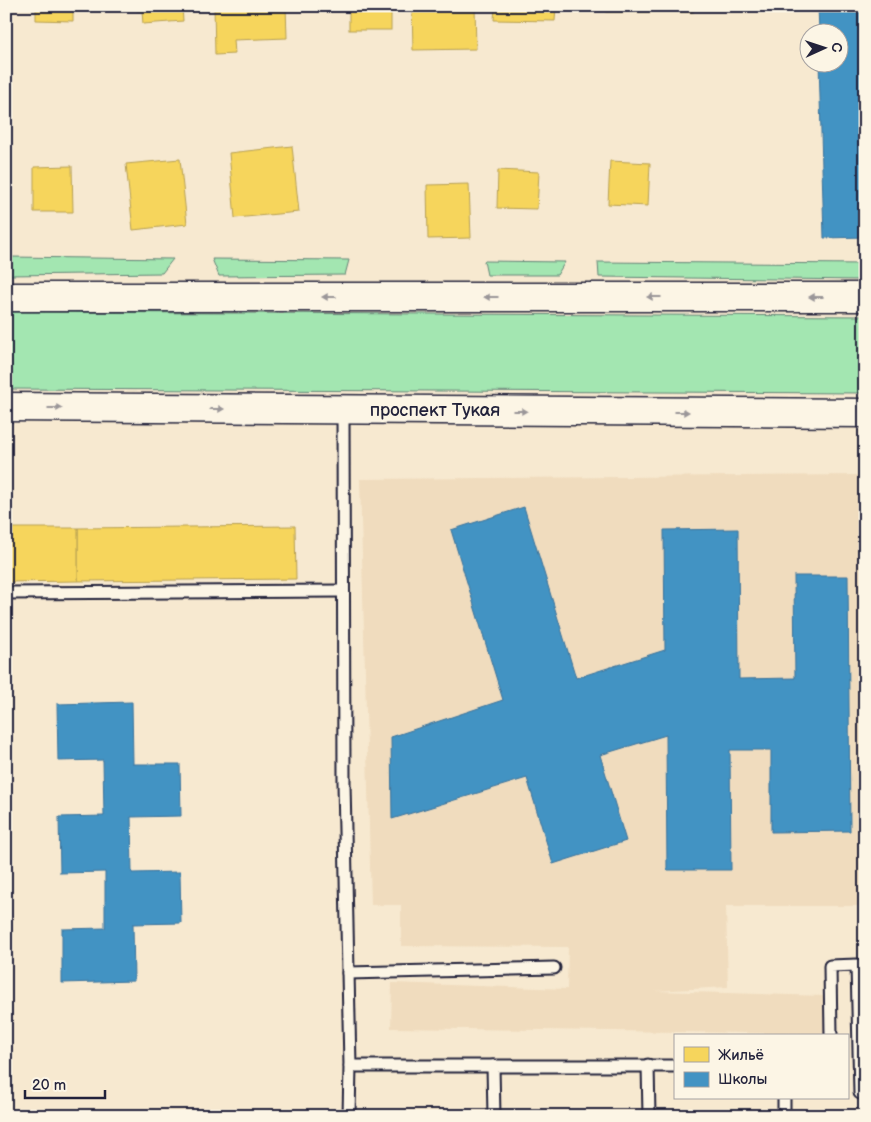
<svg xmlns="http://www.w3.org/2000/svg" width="871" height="1122" viewBox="0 0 871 1122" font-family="'Balsamiq Sans',sans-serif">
<rect width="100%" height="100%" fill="#f7e9d0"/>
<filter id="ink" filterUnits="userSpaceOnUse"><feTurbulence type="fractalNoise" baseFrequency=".02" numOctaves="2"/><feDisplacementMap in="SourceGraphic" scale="10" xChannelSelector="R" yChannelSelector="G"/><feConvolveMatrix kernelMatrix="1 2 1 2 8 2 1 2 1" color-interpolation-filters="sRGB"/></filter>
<g filter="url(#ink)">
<!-- built -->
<path fill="#f0dcbe" d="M 865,475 L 865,906 L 726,906 L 728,987 L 655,991 L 826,996 L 824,1034 L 391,1028 L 392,983 L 567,989 L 568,947 L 401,946 L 401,905 L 371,905 L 360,479 Z"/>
<!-- green -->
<g fill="#a3e6b1" stroke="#628476">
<path d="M 10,257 L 173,259 L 162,273 L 10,275 Z"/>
<path d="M 212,259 L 349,260 L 345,275 L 219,276 Z"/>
<path d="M 484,261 L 565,262 L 557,275 L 487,275 Z"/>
<path d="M 598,262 L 865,264 L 865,280 L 599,277 Z"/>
<path d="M 6,312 L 865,316 L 865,393 L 6,389 Z"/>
</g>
<!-- homes -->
<g fill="#f6d55c" stroke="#b69f52">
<path d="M 36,6 L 73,6 L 73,21 L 36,20 Z"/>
<path d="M 136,6 L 182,6 L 183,21 L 143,24 L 142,11 L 137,11 Z"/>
<path d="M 214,6 L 286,6 L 287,38 L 234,40 L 235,54 L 215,55 Z"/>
<rect x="349" y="6" width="42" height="24"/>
<path d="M 412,6 L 475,6 L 476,49 L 413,50 Z"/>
<path d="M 495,6 L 556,6 L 555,21 L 494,20 Z"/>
<rect x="606" y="6" width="87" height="6"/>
<path d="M 292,146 L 299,212 L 235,218 L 229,153 Z"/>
<path d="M 180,159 L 187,224 L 133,230 L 126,164 Z"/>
<path d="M 610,161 L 650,163 L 648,206 L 608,204 Z"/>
<path d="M 72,166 L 73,212 L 34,212 L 34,167 Z"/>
<path d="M 498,170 L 539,172 L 537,209 L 497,208 Z"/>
<path d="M 469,184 L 471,238 L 428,239 L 427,185 Z"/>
<path d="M 295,526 L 296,579 L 78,581 L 78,528 Z"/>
<path d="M 6,528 L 78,528 L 78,581 L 6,582 Z"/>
</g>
<!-- schools -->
<g fill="#4393c3" stroke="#39719a">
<path d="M 818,6 L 865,6 L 865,237 L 824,238 L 819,62 L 838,62 L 838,32 L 819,32 Z"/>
<path d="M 524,507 L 576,678 L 665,650 L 664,530 L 738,529 L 739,679 L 795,678 L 794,576 L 848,576 L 850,831 L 771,832 L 771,750 L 730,750 L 731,870 L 667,870 L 666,735 L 600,755 L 626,841 L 553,864 L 527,778 L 392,819 L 391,737 L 503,700 L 451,530 Z"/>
<path d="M 132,702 L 133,764 L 180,764 L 181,816 L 131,817 L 132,873 L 180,872 L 181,923 L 133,924 L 134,981 L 62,983 L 62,929 L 105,928 L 105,872 L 60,873 L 59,817 L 104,816 L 103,760 L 58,761 L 57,704 Z"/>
</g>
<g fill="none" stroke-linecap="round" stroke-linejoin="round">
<defs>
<g id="service">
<path d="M 343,409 L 344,783 L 350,1066 L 349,1116"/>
<path d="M 6,593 L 343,591"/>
<path d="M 348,973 L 554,968"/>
<path d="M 831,1036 L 830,966 L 857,965 L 860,1093 L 865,1093"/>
<path d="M 648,1065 L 649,1116"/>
<path d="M 350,1066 L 675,1066"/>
<path d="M 493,1066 L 494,1116"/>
<path d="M 784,1098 L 784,1116"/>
</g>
<g id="secondary">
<path d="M 6,297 L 865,297"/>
<path d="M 6,407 L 865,413"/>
</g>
</defs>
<!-- service casing -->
<use href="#service" stroke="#22223b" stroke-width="15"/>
<!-- secondary casing -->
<use href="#secondary" stroke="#22223b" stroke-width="31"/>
<!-- service -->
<use href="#service" stroke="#fcf5e5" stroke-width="11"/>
<!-- secondary -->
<use href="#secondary" stroke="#fcf5e5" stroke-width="28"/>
</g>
<!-- one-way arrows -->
<defs><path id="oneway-solid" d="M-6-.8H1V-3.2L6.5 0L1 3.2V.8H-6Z" transform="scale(1.25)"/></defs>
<g fill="#9a9698">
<use href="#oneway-solid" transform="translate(329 297) rotate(180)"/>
<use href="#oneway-solid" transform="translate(491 297) rotate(180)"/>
<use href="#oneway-solid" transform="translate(654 297) rotate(180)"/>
<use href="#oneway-solid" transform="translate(816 297) rotate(180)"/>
<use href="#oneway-solid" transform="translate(55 408)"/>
<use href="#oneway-solid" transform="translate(217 409)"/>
<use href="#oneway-solid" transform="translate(520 411)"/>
<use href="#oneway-solid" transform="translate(682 412)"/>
</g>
</g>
<g text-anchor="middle" stroke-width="5" stroke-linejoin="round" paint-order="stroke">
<!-- street labels -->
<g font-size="18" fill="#22223b" stroke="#fcf5e5">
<text x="435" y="416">проспект Тукая</text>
</g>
</g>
<!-- margin -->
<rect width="871" height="1122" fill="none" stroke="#fcf5e5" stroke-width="25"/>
<rect x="12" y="12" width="846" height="1097" fill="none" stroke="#22223b" stroke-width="2" filter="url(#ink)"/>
<!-- legend -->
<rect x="674" y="1034" width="175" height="65" fill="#fcf5e5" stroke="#a5a1a1"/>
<rect x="684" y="1047" width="25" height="15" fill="#f6d55c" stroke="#a5a1a1"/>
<text x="718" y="1060" font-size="15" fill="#22223b">Жильё</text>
<rect x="684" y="1072" width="25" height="15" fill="#4393c3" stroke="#a5a1a1"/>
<text x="718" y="1084" font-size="15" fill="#22223b">Школы</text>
<!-- north arrow -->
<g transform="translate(824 48) rotate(87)"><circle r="24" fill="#fcf5e5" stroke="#a5a1a1"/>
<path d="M0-4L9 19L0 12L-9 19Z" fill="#22223b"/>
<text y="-8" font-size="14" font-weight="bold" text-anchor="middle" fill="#22223b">С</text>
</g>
<!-- scale -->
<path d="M25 1090v8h80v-8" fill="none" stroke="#22223b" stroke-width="2.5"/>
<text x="32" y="1090" font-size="15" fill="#22223b" stroke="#fcf5e5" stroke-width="4" paint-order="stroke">20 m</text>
</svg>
